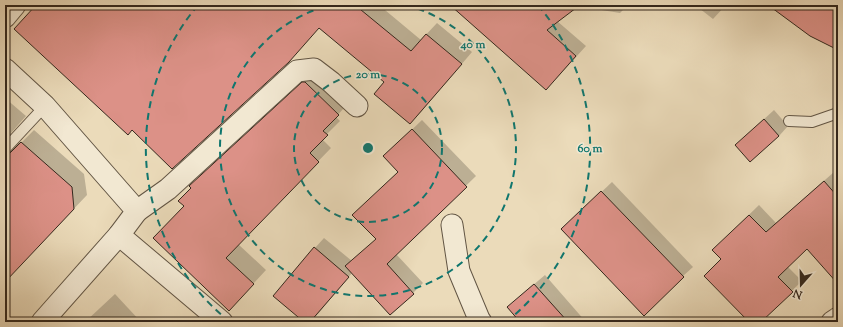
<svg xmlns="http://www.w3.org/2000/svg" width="843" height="327" viewBox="0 0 843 327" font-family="'Sorts Mill Goudy',serif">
<rect width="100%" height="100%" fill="#ebdbba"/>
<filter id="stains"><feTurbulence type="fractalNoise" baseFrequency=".005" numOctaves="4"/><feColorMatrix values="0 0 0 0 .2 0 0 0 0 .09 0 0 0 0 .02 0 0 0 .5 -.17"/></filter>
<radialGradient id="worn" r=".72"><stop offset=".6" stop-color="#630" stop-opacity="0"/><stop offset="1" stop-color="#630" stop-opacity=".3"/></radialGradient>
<!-- shadow -->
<g fill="#0003">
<path d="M 37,5 L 379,5 L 421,40 L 437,23 L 472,52 L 421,112 L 410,123 L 386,82 L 319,27 L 132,129 Z"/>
<path d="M 452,5 L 628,5 L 620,13 L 577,6 L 557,21 L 586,46 L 556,79 Z"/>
<path d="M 695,5 L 726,5 L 713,19 Z"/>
<path d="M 317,69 L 351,100 L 336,117 L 340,121 L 322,139 L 331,148 L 238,244 L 266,270 L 242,296 L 185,206 L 192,188 L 204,173 Z"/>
<path d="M 5,98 L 26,116 L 11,133 L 11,137 L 14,141 L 21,143 L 34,130 L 84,174 L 87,195 L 5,281 Z"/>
<path d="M 774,110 L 788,126 L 779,136 L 736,145 Z"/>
<path d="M 422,120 L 476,176 L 396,254 L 423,283 L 413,293 L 352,273 L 318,314 L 309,322 L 306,322 L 315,248 L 324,238 L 352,261 L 377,239 L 399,171 L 394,147 Z"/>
<path d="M 834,172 L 838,176 L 838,268 L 807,247 L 787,266 L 802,281 L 760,322 L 750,322 L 722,259 L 713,250 L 759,205 L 776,223 Z"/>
<path d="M 612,182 L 693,267 L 683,276 L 572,220 Z"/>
<path d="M 545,275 L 586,322 L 513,322 L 518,317 L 519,297 Z"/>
<path d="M 115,294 L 141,322 L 85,322 Z"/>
</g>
<!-- building -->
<g fill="#dc9187" stroke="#34281d">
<path d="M 36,5 L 355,5 L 411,51 L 426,34 L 462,64 L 410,124 L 374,94 L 384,82 L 319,28 L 289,62 L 172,169 L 132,130 L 128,135 L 14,29 Z"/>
<path d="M 450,5 L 580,5 L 547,30 L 576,56 L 546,90 Z"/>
<path d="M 768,5 L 838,5 L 838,50 L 810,36 Z"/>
<path d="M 302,82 L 305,82 L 339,115 L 323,131 L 328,135 L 310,153 L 319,162 L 226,258 L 254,284 L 229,311 L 153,238 L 184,206 L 178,201 L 191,188 L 189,186 Z"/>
<path d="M 764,119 L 779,136 L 750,162 L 735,145 Z"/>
<path d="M 412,129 L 467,187 L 387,264 L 414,294 L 390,315 L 345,266 L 376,239 L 352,215 L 398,172 L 383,156 Z"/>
<path d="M 21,142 L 72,187 L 74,209 L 5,282 L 5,155 L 10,153 Z"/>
<path d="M 824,181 L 838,197 L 838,284 L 807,249 L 778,277 L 793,292 L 761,322 L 749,322 L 704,276 L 721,259 L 712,250 L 749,215 L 766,232 Z"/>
<path d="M 601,191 L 684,277 L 644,316 L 561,229 Z"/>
<path d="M 314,247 L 349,277 L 310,322 L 304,322 L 273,296 Z"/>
<path d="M 534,284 L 568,322 L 520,322 L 507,307 Z"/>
</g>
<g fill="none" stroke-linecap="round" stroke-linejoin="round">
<defs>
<g id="service">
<path d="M 789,121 L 812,122 L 838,113"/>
<path d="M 5,149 L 45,106"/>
</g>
<g id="minor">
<path d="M 5,17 L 15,5"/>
<path d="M 5,69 L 45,106 L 137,211 L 119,235 L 42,322"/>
<path d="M 137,211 L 168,189 L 297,71 L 314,69 L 331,82 L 357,106"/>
<path d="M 452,225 L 459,271 L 479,319 L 481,322"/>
<path d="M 119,235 L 222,322"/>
<path d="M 832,322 L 838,318"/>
</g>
</defs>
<!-- service casing -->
<use href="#service" stroke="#625544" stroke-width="12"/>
<!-- minor casing -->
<use href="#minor" stroke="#625544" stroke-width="23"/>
<!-- service -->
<use href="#service" stroke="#f2e8d2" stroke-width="10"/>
<!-- minor -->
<use href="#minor" stroke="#f2e8d2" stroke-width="21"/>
</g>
<!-- distance rings -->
<g fill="none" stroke="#0f766e" stroke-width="2" stroke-dasharray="7 5">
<circle cx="368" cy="148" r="74"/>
<path d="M406 5A148 148 0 1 1 330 5"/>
<path d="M230 322A222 222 0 0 1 198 5M538 5A222 222 0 0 1 506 322"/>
</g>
<circle cx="368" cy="148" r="6" fill="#0f766e" stroke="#f2e8d2" stroke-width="2"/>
<g font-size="12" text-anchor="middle" font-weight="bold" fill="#0f766e" stroke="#f2e8d2" stroke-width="3" stroke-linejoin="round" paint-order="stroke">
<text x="473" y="48">40 m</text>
<text x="368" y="78">20 m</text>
<text x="590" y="152">60 m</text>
</g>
<!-- margin -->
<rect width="843" height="327" fill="none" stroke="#ebdbba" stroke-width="20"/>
<rect x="6" y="6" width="831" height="315" fill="none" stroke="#34281d" stroke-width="2"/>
<rect x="10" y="10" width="823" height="307" fill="none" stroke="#34281d"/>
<!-- north arrow -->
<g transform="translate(801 285) rotate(200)" stroke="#f2e8d2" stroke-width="3" paint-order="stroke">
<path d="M0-3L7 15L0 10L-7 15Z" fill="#34281d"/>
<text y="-6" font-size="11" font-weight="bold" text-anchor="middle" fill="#34281d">N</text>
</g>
<rect width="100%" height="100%" filter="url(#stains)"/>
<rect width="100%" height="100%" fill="url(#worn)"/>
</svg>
